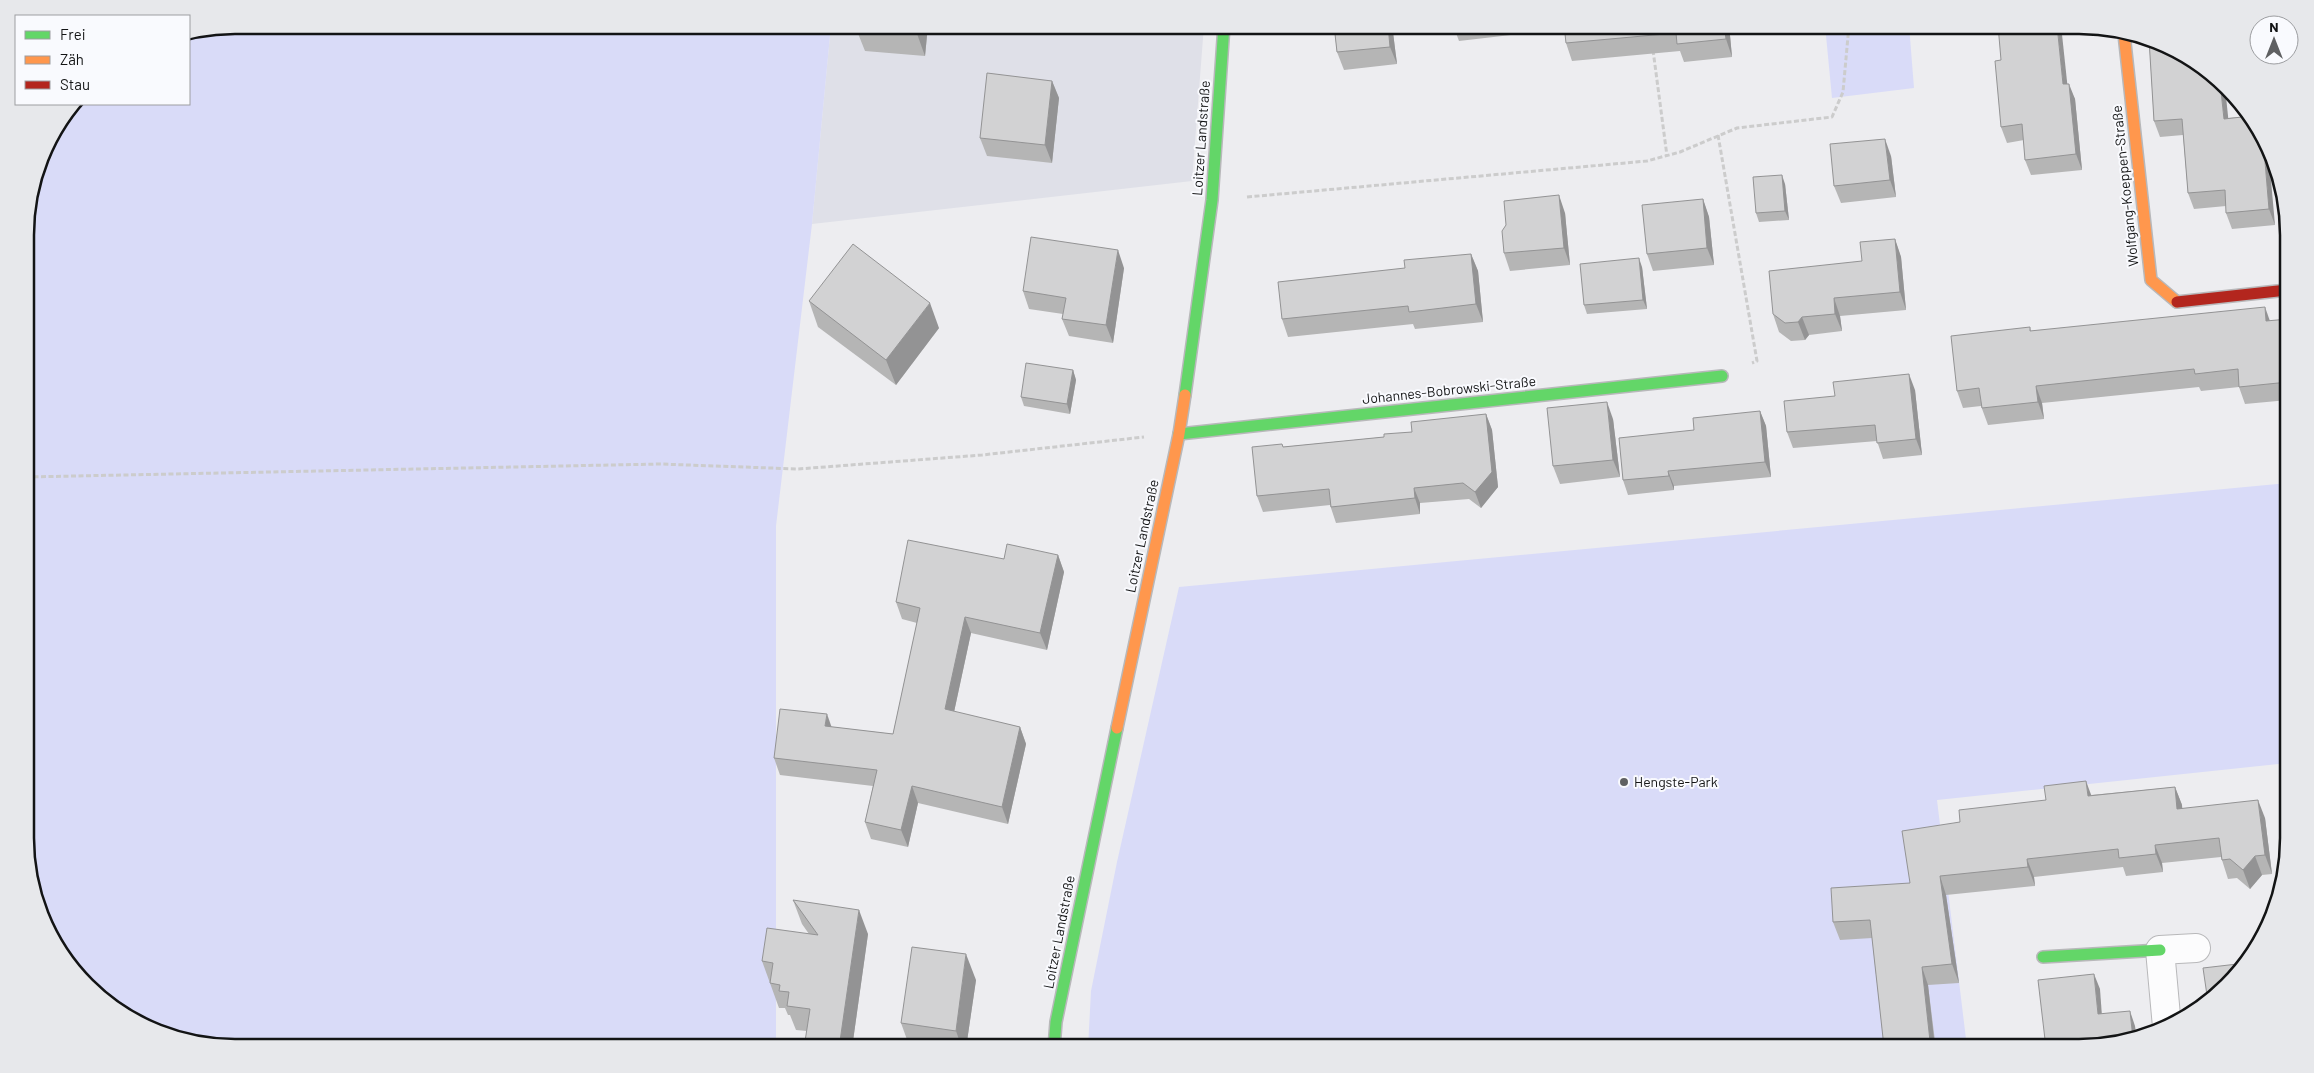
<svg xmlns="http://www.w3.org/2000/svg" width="2314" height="1073" viewBox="0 0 2314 1073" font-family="Barlow,sans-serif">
<rect width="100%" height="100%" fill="#ededf0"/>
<!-- built -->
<path fill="#dfe0e8" d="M 831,25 L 1204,25 L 1192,181 L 812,224 Z"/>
<!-- green -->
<g fill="#d9dbf8">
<path d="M 235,25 L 831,25 L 812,224 L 776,526 L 776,1048 L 235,1048 L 154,1032 L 107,1004 L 68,966 L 41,918 L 27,866 L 25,221 L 47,142 L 76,104 L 189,104 L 189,34 Z"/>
<path d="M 1825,25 L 1909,25 L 1914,88 L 1832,98 Z"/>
<path d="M 2288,483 L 2289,763 L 1937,800 L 1966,1039 L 1886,1048 L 1088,1048 L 1091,991 L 1117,862 L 1179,587 Z"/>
</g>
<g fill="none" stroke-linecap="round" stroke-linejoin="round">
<defs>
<path id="street" d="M 2167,1027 L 2160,950 L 2196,948"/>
<g id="fast">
<path d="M 1185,395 L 1212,200 L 1224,25"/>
<path d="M 1179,434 L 1722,376"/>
<path d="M 2043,957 L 2160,950"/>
<path d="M 1054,1048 L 1056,1022 L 1117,728"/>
</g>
<g id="slow">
<path d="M 2124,34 L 2151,280 L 2177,302"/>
<path d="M 1117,728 L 1179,434 L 1185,395"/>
</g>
<path id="jam" d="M 2177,302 L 2287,290"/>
</defs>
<!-- street casing -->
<use href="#street" stroke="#b8b8ba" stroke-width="30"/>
<!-- fast casing -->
<use href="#fast" stroke="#b8b8ba" stroke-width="14"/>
<!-- slow casing -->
<use href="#slow" stroke="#b8b8ba" stroke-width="14"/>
<!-- jam casing -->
<use href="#jam" stroke="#b8b8ba" stroke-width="14"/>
<!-- path -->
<g stroke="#ccc" stroke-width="3" stroke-dasharray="5 2.5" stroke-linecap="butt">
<path d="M 1653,50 L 1667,156"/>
<path d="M 1718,135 L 1757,361 L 1752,363"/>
<path d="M 1247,197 L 1647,161 L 1680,152 L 1737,128 L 1832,117 L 1843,92 L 1849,25"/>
<path d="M 26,477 L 660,464 L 798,469 L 982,455 L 1144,437"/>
</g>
<!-- street -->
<use href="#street" stroke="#fcfcfd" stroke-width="28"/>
<!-- fast -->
<use href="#fast" stroke="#63d668" stroke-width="11"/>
<!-- slow -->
<use href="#slow" stroke="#ff974d" stroke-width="11"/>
<!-- jam -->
<use href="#jam" stroke="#b3261e" stroke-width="11"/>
</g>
<!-- wall -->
<g fill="#b5b5b5">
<path d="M 928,25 L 925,56 L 865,51 L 855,26 Z"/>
<path d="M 1334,25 L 1392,25 L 1397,64 L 1344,70 L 1337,52 Z"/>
<path d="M 1453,25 L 1564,25 L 1564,29 L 1459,41 Z"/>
<path d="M 1564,25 L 1729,25 L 1732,57 L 1684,62 L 1680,51 L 1572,61 L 1566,43 Z"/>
<path d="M 2149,39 L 2228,118 L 2251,116 L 2275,225 L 2232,229 L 2226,213 L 2226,206 L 2194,209 L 2188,193 L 2183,135 L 2160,137 L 2154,121 Z"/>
<path d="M 2001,60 L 2067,84 L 2075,99 L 2082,170 L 2031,175 L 2025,160 L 2024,140 L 2007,143 L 2001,127 Z"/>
<path d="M 1052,81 L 1059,98 L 1052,163 L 987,156 L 980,138 Z"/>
<path d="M 1891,156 L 1896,197 L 1841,203 L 1834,186 Z"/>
<path d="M 1785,184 L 1789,220 L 1759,222 L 1756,213 Z"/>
<path d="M 1703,199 L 1709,217 L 1714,265 L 1653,271 L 1647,254 Z"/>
<path d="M 1565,213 L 1570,265 L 1510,271 L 1504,253 Z"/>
<path d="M 1895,239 L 1901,257 L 1906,310 L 1840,316 L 1842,331 L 1809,335 L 1805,340 L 1791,341 L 1779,332 L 1773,314 L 1862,261 Z"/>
<path d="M 1471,254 L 1478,271 L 1483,322 L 1415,329 L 1413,324 L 1288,337 L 1282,319 Z"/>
<path d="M 1642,267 L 1647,309 L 1587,314 L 1584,305 Z"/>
<path d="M 1124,268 L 1113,343 L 1069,336 L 1062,319 L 1063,314 L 1029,309 L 1023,291 Z"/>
<path d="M 809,301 L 939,328 L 896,385 L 818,327 Z"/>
<path d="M 2288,319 L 2288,400 L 2245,404 L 2239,387 L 2201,391 L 2199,387 L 2042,403 L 2044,419 L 1988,425 L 1981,406 L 1963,408 L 1957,391 L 2030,327 L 2031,331 L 2270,321 Z"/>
<path d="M 1073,370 L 1076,380 L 1070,414 L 1024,406 L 1021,397 Z"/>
<path d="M 1915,390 L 1922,455 L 1883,459 L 1877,441 L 1793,448 L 1787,432 Z"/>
<path d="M 1760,411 L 1766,426 L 1771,477 L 1674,486 L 1674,490 L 1628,495 L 1623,480 L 1694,430 Z"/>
<path d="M 1486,414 L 1492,430 L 1498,487 L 1481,508 L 1469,499 L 1420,503 L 1420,514 L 1336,523 L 1330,505 L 1263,512 L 1257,496 L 1283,447 L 1384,437 L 1412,432 Z"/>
<path d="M 1613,419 L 1620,477 L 1560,484 L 1553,466 Z"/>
<path d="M 1058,555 L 1064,572 L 1047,650 L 971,633 L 954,712 L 1020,727 L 1026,744 L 1008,824 L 918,803 L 908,847 L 871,839 L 865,822 L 873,786 L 780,775 L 774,758 L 832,727 L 893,734 L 917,623 L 902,619 L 896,602 L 1004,559 Z"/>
<path d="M 2175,787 L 2182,805 L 2182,809 L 2265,818 L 2272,874 L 2262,875 L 2250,889 L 2237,878 L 2228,879 L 2222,860 L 2221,857 L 2162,863 L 2163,872 L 2126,876 L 2123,867 L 2034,877 L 2035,886 L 1946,895 L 1959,983 L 1928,985 L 1935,1041 L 1936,1041 L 1938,1048 L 1877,1048 L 1884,1047 L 1872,938 L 1840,940 L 1833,922 L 1910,883 L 1960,822 L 2091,795 Z"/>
<path d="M 793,900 L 868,934 L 852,1048 L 804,1048 L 807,1031 L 796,1030 L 790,1015 L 788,1015 L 785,1008 L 779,1008 L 762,961 L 809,934 L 802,924 Z"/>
<path d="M 976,980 L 966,1048 L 910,1048 L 901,1023 Z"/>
</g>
<!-- shaded-wall -->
<g fill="#939394">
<path d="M 917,25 L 928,25 L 925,56 L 916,31 Z"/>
<path d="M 1388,25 L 1392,25 L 1397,64 L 1390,47 Z"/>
<path d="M 1724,25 L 1729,25 L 1732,57 L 1726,39 Z"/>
<path d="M 2057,25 L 2061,25 L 2069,100 L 2063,84 Z"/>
<path d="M 1052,81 L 1059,98 L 1052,163 L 1045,145 Z"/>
<path d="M 2220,82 L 2225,87 L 2230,135 L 2224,119 Z"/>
<path d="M 2069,84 L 2075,99 L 2082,170 L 2076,154 Z"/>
<path d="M 2263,138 L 2268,147 L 2275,225 L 2269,209 Z"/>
<path d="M 1885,139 L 1891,156 L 1896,197 L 1890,180 Z"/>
<path d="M 1782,175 L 1785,184 L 1789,220 L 1785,211 Z"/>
<path d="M 1559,195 L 1565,213 L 1570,265 L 1564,248 Z"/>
<path d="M 1703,199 L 1709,217 L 1714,265 L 1707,248 Z"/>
<path d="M 1895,239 L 1901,257 L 1906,310 L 1900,292 Z"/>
<path d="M 1118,250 L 1124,268 L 1113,343 L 1106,325 Z"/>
<path d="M 1471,254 L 1478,271 L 1483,322 L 1476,304 Z"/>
<path d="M 1639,258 L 1642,267 L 1647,309 L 1643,300 Z"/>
<path d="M 1834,298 L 1840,316 L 1842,331 L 1835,314 Z"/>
<path d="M 930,303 L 939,328 L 896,385 L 886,360 Z"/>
<path d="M 2265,307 L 2271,324 L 2266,321 Z"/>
<path d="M 1802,317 L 1809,335 L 1805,340 L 1798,322 Z"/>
<path d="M 1073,370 L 1076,380 L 1070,414 L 1067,404 Z"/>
<path d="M 1909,374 L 1915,390 L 1922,455 L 1916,439 Z"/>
<path d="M 2036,386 L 2042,403 L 2044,419 L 2038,402 Z"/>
<path d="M 1607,402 L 1613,419 L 1620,477 L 1613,460 Z"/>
<path d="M 1760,411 L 1766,426 L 1771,477 L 1765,462 Z"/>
<path d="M 1486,414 L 1492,430 L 1498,487 L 1481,508 L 1475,492 Z"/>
<path d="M 1668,471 L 1674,486 L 1674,490 L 1669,476 Z"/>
<path d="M 1414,488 L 1420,503 L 1420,514 L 1415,498 Z"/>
<path d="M 1058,555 L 1064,572 L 1047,650 L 1040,633 Z"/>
<path d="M 965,617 L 971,633 L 951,726 L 945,709 Z"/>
<path d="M 827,714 L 833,731 L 825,726 Z"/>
<path d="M 1020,727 L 1026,744 L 1008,824 L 1002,807 Z"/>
<path d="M 2086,781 L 2093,800 L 2088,796 Z"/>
<path d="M 912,786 L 918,803 L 908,847 L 901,830 Z"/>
<path d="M 2175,787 L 2182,805 L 2184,828 L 2177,809 Z"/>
<path d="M 2258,800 L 2265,818 L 2272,874 L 2265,855 Z"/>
<path d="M 2155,845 L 2162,863 L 2163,872 L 2156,854 Z"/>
<path d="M 2255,856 L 2262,875 L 2250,889 L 2243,870 Z"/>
<path d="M 2027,859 L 2034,877 L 2035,886 L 2028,867 Z"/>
<path d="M 1940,876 L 1946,895 L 1959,983 L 1952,964 Z"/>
<path d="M 859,910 L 868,934 L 852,1048 L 839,1048 Z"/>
<path d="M 966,954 L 976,980 L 966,1048 L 962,1048 L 956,1031 Z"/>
<path d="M 1922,967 L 1928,985 L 1935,1048 L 1930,1041 Z"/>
<path d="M 2094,974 L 2100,989 L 2103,1030 L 2098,1014 Z"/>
<path d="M 2130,1011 L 2135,1026 L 2137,1039 L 2133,1039 Z"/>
</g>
<!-- building -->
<g fill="#d2d2d3" stroke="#939394">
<path d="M 855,25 L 917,25 L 916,31 L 855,26 Z"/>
<path d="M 1334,25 L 1388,25 L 1390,47 L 1337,52 Z"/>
<path d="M 1564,25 L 1724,25 L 1726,39 L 1677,44 L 1676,33 L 1566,43 Z"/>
<path d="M 1998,25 L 2057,25 L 2063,84 L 2069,84 L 2076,154 L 2025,160 L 2022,124 L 2001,127 L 1995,61 L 2001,60 Z"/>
<path d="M 2149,39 L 2160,41 L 2207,69 L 2220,82 L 2224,119 L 2251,116 L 2263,138 L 2269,209 L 2226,213 L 2225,190 L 2188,193 L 2182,119 L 2154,121 Z"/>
<path d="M 987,73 L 1052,81 L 1045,145 L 980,138 Z"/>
<path d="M 1885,139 L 1890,180 L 1834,186 L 1830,144 Z"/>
<path d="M 1782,175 L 1785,211 L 1756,213 L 1753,177 Z"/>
<path d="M 1559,195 L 1564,248 L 1504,253 L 1502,231 L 1506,225 L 1504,201 Z"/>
<path d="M 1703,199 L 1707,248 L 1647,254 L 1642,205 Z"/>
<path d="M 1031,237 L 1118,250 L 1106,325 L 1062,319 L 1066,298 L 1023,291 Z"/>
<path d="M 1895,239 L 1900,292 L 1834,298 L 1835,314 L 1802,317 L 1798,322 L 1785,323 L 1773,314 L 1769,271 L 1862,261 L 1860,242 Z"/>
<path d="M 853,244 L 930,303 L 886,360 L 809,301 Z"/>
<path d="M 1471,254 L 1476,304 L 1409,312 L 1408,306 L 1282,319 L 1278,282 L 1405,268 L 1404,260 Z"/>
<path d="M 1639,258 L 1643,300 L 1584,305 L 1580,264 Z"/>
<path d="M 2265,307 L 2266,321 L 2288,319 L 2288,382 L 2239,387 L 2238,369 L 2195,374 L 2194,369 L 2036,386 L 2038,402 L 1982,408 L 1979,388 L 1957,391 L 1951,336 L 2030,327 L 2030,331 Z"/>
<path d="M 1026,363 L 1073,370 L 1067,404 L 1021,397 Z"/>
<path d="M 1909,374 L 1916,439 L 1877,443 L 1875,425 L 1787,432 L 1784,401 L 1835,396 L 1833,382 Z"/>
<path d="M 1607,402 L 1613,460 L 1553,466 L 1547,408 Z"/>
<path d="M 1760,411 L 1765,462 L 1668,471 L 1669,476 L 1623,480 L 1619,438 L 1694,430 L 1693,418 Z"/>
<path d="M 1486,414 L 1492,472 L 1475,492 L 1463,483 L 1414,488 L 1415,498 L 1331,507 L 1329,489 L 1257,496 L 1252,447 L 1282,444 L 1283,447 L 1384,437 L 1384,434 L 1412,432 L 1411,422 Z"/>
<path d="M 908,540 L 1004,559 L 1007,544 L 1058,555 L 1040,633 L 965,617 L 945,709 L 1020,727 L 1002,807 L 912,786 L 901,830 L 865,822 L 877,770 L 774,758 L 780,709 L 827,714 L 825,726 L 893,734 L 920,608 L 896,602 Z"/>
<path d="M 2086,781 L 2088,796 L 2175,787 L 2177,809 L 2258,800 L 2265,855 L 2255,856 L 2243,870 L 2230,859 L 2222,860 L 2219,838 L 2155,845 L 2156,854 L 2119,858 L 2118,849 L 2027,859 L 2028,867 L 1940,876 L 1952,964 L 1922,967 L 1930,1041 L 1936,1041 L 1937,1048 L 1877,1048 L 1884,1047 L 1870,920 L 1833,922 L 1831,888 L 1910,883 L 1902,831 L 1960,822 L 1959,810 L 2046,800 L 2044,786 Z"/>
<path d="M 793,900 L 859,910 L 839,1048 L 804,1048 L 810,1009 L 787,1006 L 789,992 L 779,991 L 780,985 L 770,983 L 773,963 L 762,961 L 767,928 L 818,935 Z"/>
<path d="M 912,947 L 966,954 L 956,1031 L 901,1023 Z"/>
<path d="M 2246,963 L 2237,976 L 2208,1002 L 2203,968 Z"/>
<path d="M 2094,974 L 2098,1014 L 2130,1011 L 2133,1039 L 2093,1048 L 2046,1048 L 2038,980 Z"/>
</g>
<!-- markers -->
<circle fill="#5f6062" stroke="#f9fafe" stroke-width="2" cx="1624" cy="782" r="5"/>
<g text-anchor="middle" stroke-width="4" stroke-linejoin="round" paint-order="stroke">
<!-- street labels -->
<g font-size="14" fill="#131415" stroke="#f9fafe">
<text transform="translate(1201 138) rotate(-86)" y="5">Loitzer Landstraße</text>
<text transform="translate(2125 186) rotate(-96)" y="5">Wolfgang-Koeppen-Straße</text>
<text transform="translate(1449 390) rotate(-6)" y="5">Johannes-Bobrowski-Straße</text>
<text transform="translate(1142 536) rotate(-78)" y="5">Loitzer Landstraße</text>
<text transform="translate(1059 932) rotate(-79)" y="5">Loitzer Landstraße</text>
</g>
<!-- poi labels -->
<g font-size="14" fill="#131415" stroke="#f9fafe" text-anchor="start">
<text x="1634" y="787">Hengste-Park</text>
</g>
</g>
<!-- crop -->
<path d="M0 0H2314V1073H0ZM235 34H2079A201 201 0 0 1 2280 235V838A201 201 0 0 1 2079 1039H235A201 201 0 0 1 34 838V235A201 201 0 0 1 235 34Z" fill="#e7e8eb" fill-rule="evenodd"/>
<path fill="none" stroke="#131415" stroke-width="2.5" d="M235 34H2079A201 201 0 0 1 2280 235V838A201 201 0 0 1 2079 1039H235A201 201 0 0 1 34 838V235A201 201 0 0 1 235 34Z"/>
<!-- legend -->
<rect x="15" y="15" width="175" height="90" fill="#f9fafe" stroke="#9d9ea1"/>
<rect x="25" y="31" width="25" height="8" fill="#63d668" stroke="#9d9ea1"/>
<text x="60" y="40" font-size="15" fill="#131415">Frei</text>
<rect x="25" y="56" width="25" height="8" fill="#ff974d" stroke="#9d9ea1"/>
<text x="60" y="65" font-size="15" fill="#131415">Zäh</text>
<rect x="25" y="81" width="25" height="8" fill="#b3261e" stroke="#9d9ea1"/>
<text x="60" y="90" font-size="15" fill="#131415">Stau</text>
<!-- north arrow -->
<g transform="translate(2274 40)"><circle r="24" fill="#f9fafe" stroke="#9d9ea1"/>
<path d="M0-4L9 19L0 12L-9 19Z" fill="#5f6062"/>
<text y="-8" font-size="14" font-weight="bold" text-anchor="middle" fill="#131415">N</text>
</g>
</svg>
